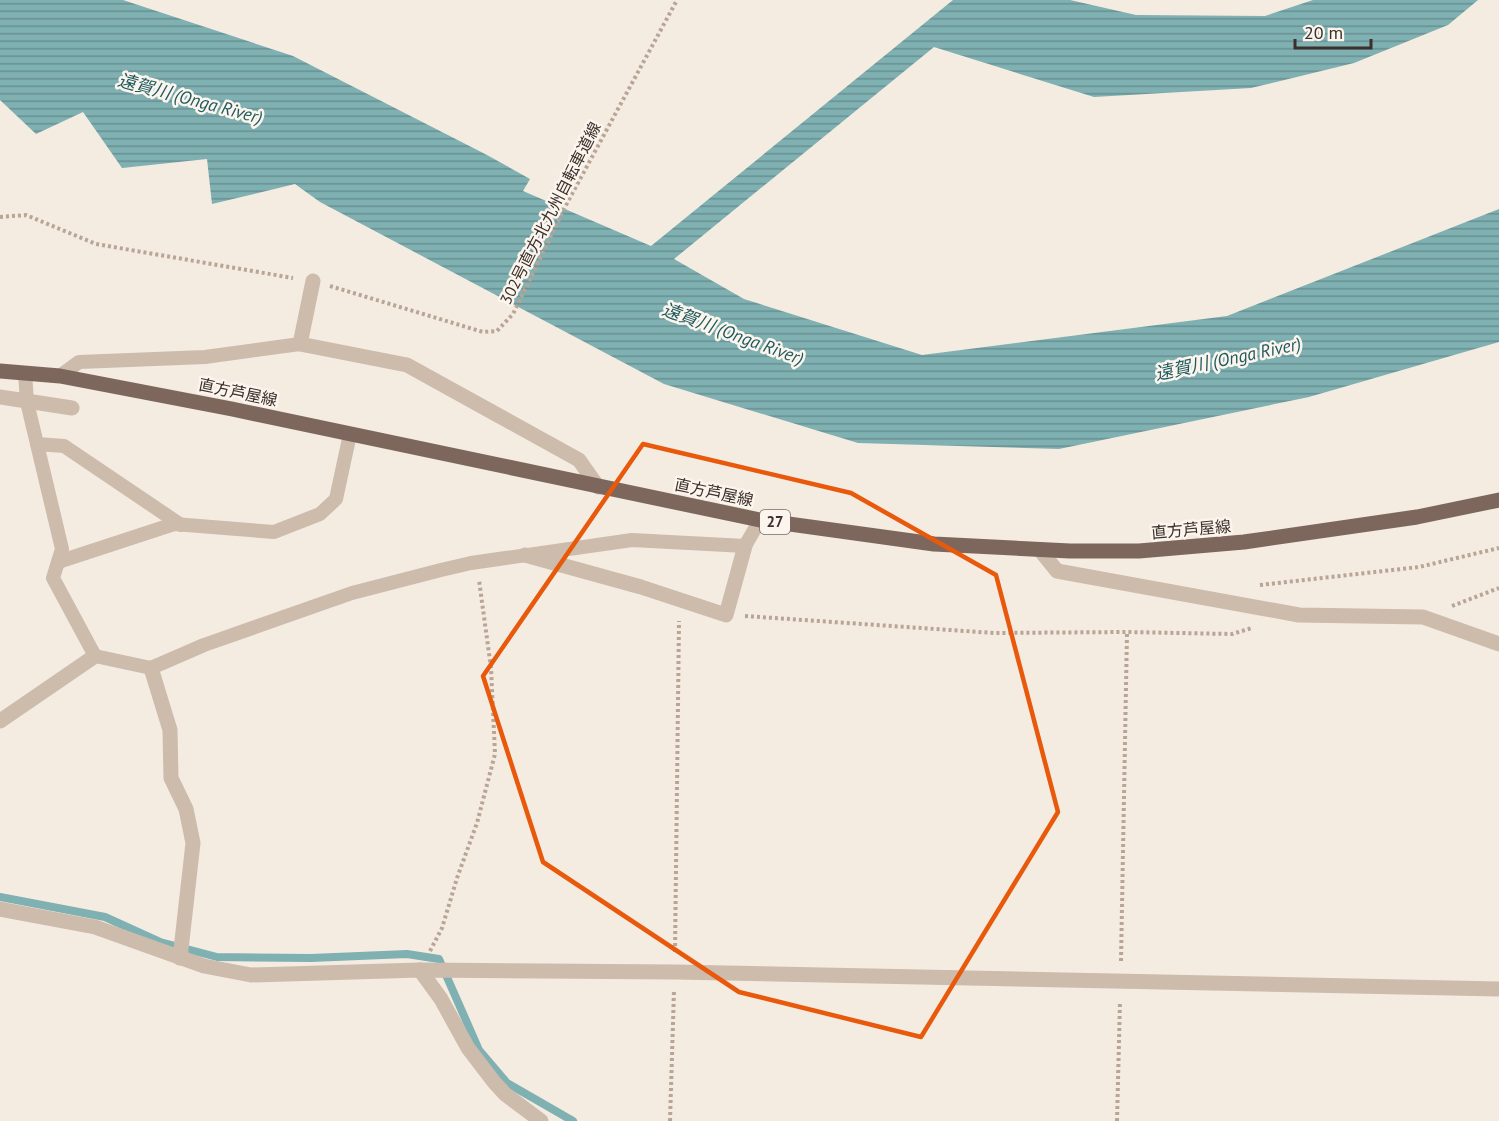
<svg xmlns="http://www.w3.org/2000/svg" width="1499" height="1121" viewBox="0 0 1499 1121" font-family="'PT Sans','Noto Sans JP',sans-serif">
<defs>
<pattern id="water-rules" width="6" height="5" patternUnits="userSpaceOnUse" patternTransform="scale(1.5)"><rect width="6" height="5" fill="#7fb0b2"/><path d="M0 2.5h6" fill="none" stroke="#699091"/></pattern>
</defs>
<rect width="100%" height="100%" fill="#f4ebe1"/>
<!-- water -->
<path fill="url(#water-rules)" d="M 0,0 L 123,0 L 293,56 L 487,155 L 530,179 L 523,191 L 651,246 L 953,0 L 1070,0 L 1136,15 L 1265,16 L 1313,0 L 1478,0 L 1448,25 L 1354,63 L 1251,88 L 1094,97 L 934,47 L 674,259 L 744,299 L 922,355 L 1227,316 L 1499,209 L 1499,342 L 1309,397 L 1059,449 L 858,443 L 664,384 L 320,202 L 295,184 L 212,204 L 207,159 L 122,168 L 83,112 L 36,134 L 0,100 Z"/>
<g fill="none" stroke-linecap="round" stroke-linejoin="round">
<!-- stream -->
<path stroke="#7fb0b2" stroke-width="8" d="M 0,897 L 105,917 L 160,942 L 217,957 L 311,958 L 407,954 L 439,959 L 479,1050 L 507,1083 L 573,1121"/>
<!-- path -->
<g stroke="#b9a596" stroke-width="4" stroke-dasharray="3 3" stroke-linecap="butt">
<path d="M 0,217 L 26,215 L 96,244 L 293,278"/>
<path d="M 330,286 L 483,332 L 497,331 L 513,314 L 566,205 L 677,0"/>
<path d="M 1260,585 L 1419,567 L 1499,548"/>
<path d="M 1452,606 L 1499,588"/>
<path d="M 745,616 L 994,633 L 1127,632 L 1232,634 L 1252,628"/>
<path d="M 430,951 L 442,928 L 457,878 L 477,823 L 495,754 L 491,668 L 479,580"/>
<path d="M 675,952 L 679,621"/>
<path d="M 1121,961 L 1127,632"/>
<path d="M 670,1121 L 674,990"/>
<path d="M 1117,1121 L 1120,1001"/>
</g>
<!-- lane -->
<g stroke="#cdbbac" stroke-width="14">
<path d="M 25,373 L 27,402 L 62,549 L 53,578 L 95,656 L 151,668 L 204,645 L 352,593 L 441,570 L 471,563 L 632,540 L 745,546 L 760,520"/>
<path d="M 60,376 L 79,362 L 205,357 L 300,344"/>
<path d="M 37,444 L 64,446 L 181,525"/>
<path d="M 58,562 L 174,524 L 274,532 L 320,514 L 336,499 L 350,434"/>
</g>
<!-- street -->
<g stroke="#cdbbac" stroke-width="15">
<path d="M 313,281 L 300,344 L 407,365 L 579,460 L 598,487"/>
<path d="M 0,397 L 72,408"/>
<path d="M 1040,550 L 1057,571 L 1299,615 L 1423,617 L 1499,644"/>
<path d="M 525,555 L 641,587 L 726,615 L 745,546"/>
<path d="M 151,668 L 170,730 L 171,778 L 186,809 L 193,843 L 180,958"/>
<path d="M 0,721 L 95,656"/>
<path d="M 0,909 L 95,927 L 204,966 L 251,975 L 420,970 L 675,972 L 1499,989"/>
<path d="M 420,970 L 441,999 L 468,1048 L 494,1082 L 505,1094 L 541,1121"/>
</g>
<!-- primary -->
<path stroke="#7d675c" stroke-width="15" d="M 0,371 L 60,376 L 232,409 L 760,520 L 934,544 L 1070,551 L 1139,551 L 1244,542 L 1417,517 L 1499,500"/>
</g>
<!-- marked area -->
<path fill="none" stroke="#e8590c" stroke-width="4.5" stroke-linejoin="round" d="M 643,444 L 851,493 L 996,575 L 1058,812 L 921,1037 L 739,992 L 543,862 L 483,676 Z"/>
<g text-anchor="middle" stroke-width="5" stroke-linejoin="round" paint-order="stroke">
<!-- shield labels -->
<rect fill="#fbf5ee" stroke="#756b66" stroke-width="1.5" x="760" y="510" width="30" height="24" rx="4.5"/>
<g font-size="15" font-weight="bold" fill="#3b302b">
<text x="775" y="527">27</text>
</g>
<!-- street labels -->
<g font-size="16" fill="#3b302b" stroke="#fbf5ee">
<text transform="translate(550 213) rotate(-63)" y="6">302号直方北九州自転車道線</text>
<text transform="translate(238 392) rotate(12)" y="6">直方芦屋線</text>
<text transform="translate(714 492) rotate(12)" y="6">直方芦屋線</text>
<text transform="translate(1191 529) rotate(-5)" y="6">直方芦屋線</text>
</g>
<!-- water labels -->
<g font-size="18" font-style="italic" fill="#1f5a5e" stroke="#fbf5ee">
<text transform="translate(190 99) rotate(15)" y="6">遠賀川 (Onga River)</text>
<text transform="translate(733 334) rotate(20)" y="6">遠賀川 (Onga River)</text>
<text transform="translate(1228 359) rotate(-12)" y="6">遠賀川 (Onga River)</text>
</g>
</g>
<!-- scale -->
<path d="M1295 39v9h76v-9" fill="none" stroke="#3b302b" stroke-width="3"/>
<text x="1304" y="39" font-size="18" fill="#3b302b" stroke="#fbf5ee" stroke-width="4.5" paint-order="stroke">20 m</text>
</svg>
